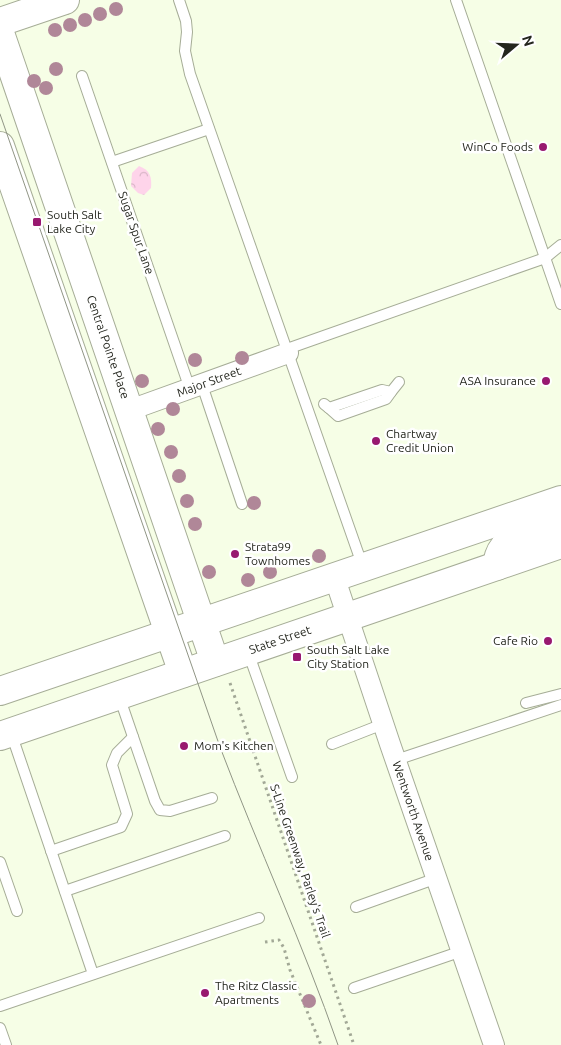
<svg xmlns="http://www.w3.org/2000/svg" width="561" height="1045" viewBox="0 0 561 1045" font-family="Ubuntu,sans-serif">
<defs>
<pattern id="forest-crowns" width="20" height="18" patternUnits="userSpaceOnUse" patternTransform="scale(1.25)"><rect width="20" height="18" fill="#fed4ea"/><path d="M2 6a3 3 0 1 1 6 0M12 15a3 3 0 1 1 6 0" fill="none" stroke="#dab6c8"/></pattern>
</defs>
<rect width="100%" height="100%" fill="#f6fee6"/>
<!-- forest -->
<path fill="url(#forest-crowns)" d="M 139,166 C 150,170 152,177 151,188 L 144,195 L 138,193 L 131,186 L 132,173 Z"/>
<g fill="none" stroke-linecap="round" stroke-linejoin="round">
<defs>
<g id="lane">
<path d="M 179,0 L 186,21 L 187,32 L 185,51 L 190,74 L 363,567"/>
<path d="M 456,0 L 561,304"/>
<path d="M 82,76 L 190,389"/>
<path d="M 112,162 L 209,129"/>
<path d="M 287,349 L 545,258 L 561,245"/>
<path d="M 202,385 L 242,504"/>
<path d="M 324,404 L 329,408 L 382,390 L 391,392 L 399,382"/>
<path d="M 329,408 L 338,416 L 386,399 L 391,392"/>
<path d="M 248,652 L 292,777"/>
<path d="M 119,696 L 155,801 L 160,810 L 170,811 L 212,798"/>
<path d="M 526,703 L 561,694"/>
<path d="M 11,733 L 93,974"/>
<path d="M 332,744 L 383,724"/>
<path d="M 396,760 L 561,705"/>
<path d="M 51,851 L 121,827 L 127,814 L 112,765 L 117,753 L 133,737"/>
<path d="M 0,862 L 17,911"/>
<path d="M 65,891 L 225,836"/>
<path d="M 356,907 L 437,878"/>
<path d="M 354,988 L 462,951"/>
<path d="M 0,1006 L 259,918"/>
<path d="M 0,1028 L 6,1045"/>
</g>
<g id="street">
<path d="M 130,410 L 288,353"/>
<path d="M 334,576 L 390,744 L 494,1045"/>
</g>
<g id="secondary">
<path d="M 0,22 L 65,0"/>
<path d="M 0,33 L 215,662"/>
<path d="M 0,146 L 183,673"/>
</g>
<g id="primary">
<path d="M 497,566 C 498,559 499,553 504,547 C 512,536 547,526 561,521"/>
<path d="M 0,691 L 561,500"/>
<path d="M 0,736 L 561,544"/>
</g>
</defs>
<!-- lane casing -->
<use href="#lane" stroke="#a6ad97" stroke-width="12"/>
<!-- street casing -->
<use href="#street" stroke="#a6ad97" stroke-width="22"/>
<!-- secondary casing -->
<use href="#secondary" stroke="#a6ad97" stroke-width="30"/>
<!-- primary casing -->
<use href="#primary" stroke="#a6ad97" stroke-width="30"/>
<!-- path -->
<g stroke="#a2a896" stroke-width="3" stroke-dasharray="2.5 4" stroke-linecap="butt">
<path d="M 230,683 L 354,1045"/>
<path d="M 265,942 L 279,940 L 284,948 L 290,970 L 321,1045"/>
</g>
<!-- lane -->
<use href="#lane" stroke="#fff" stroke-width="10"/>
<!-- street -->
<use href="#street" stroke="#fff" stroke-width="20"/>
<!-- secondary -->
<use href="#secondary" stroke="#fff" stroke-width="28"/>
<!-- primary -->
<use href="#primary" stroke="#fff" stroke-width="28"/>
<!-- tram -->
<path stroke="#909585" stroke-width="1" d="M 0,114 L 220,747 C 258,847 303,944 338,1045"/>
</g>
<!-- trees -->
<g fill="#b08798">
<circle cx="116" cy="9" r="7"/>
<circle cx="100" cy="14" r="7"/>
<circle cx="85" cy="20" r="7"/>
<circle cx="70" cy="25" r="7"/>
<circle cx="55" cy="30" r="7"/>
<circle cx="56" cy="69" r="7"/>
<circle cx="34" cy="81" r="7"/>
<circle cx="46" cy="88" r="7"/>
<circle cx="242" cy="358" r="7"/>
<circle cx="195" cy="360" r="7"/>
<circle cx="142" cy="381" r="7"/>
<circle cx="173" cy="409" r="7"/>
<circle cx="158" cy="429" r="7"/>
<circle cx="171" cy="452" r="7"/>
<circle cx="179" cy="476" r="7"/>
<circle cx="187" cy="501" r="7"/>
<circle cx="254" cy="503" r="7"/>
<circle cx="195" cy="524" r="7"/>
<circle cx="319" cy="556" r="7"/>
<circle cx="209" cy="572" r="7"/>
<circle cx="270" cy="572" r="7"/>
<circle cx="248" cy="580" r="7"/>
<circle cx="309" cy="1001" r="7"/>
</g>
<!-- markers -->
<g fill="#981970" stroke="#fff" stroke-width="2">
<circle cx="543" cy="147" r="5"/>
<rect x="32" y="217" width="10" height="10" rx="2.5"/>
<circle cx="546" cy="381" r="5"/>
<circle cx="376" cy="441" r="5"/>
<circle cx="235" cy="554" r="5"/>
<circle cx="548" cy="641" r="5"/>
<rect x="292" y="652" width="10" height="10" rx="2.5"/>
<circle cx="184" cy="746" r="5"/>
<circle cx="205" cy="993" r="5"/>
</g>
<g text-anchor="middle" stroke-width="5" stroke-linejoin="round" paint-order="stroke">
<!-- poi labels -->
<g font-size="12" fill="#24261e" stroke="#fff" text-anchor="start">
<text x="533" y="151" text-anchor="end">WinCo Foods</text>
<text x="47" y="219">South Salt<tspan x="47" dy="14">Lake City</tspan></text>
<text x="536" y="385" text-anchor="end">ASA Insurance</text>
<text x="386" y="438">Chartway<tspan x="386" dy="14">Credit Union</tspan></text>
<text x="245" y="551">Strata99<tspan x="245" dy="14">Townhomes</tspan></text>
<text x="538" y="645" text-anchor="end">Cafe Rio</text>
<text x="307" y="654">South Salt Lake<tspan x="307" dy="14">City Station</tspan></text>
<text x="194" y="750">Mom's Kitchen</text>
<text x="215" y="990">The Ritz Classic<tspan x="215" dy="14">Apartments</tspan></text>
</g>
<!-- street labels -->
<g font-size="12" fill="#24261e" stroke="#fff">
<text transform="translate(136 233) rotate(71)" y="4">Sugar Spur Lane</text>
<text transform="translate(108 347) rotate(71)" y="4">Central Pointe Place</text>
<text transform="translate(209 382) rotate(-20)" y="4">Major Street</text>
<text transform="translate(280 640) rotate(-19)" y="4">State Street</text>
<text transform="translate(413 811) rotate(71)" y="4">Wentworth Avenue</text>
<text transform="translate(300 861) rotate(71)" y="4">S-Line Greenway, Parley's Trail</text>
</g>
</g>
<!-- north arrow -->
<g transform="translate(516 45) rotate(71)" stroke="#ffffff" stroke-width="4" paint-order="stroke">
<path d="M0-4L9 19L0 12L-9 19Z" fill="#24261e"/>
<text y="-8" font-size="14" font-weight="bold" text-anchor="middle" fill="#24261e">N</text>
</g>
</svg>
